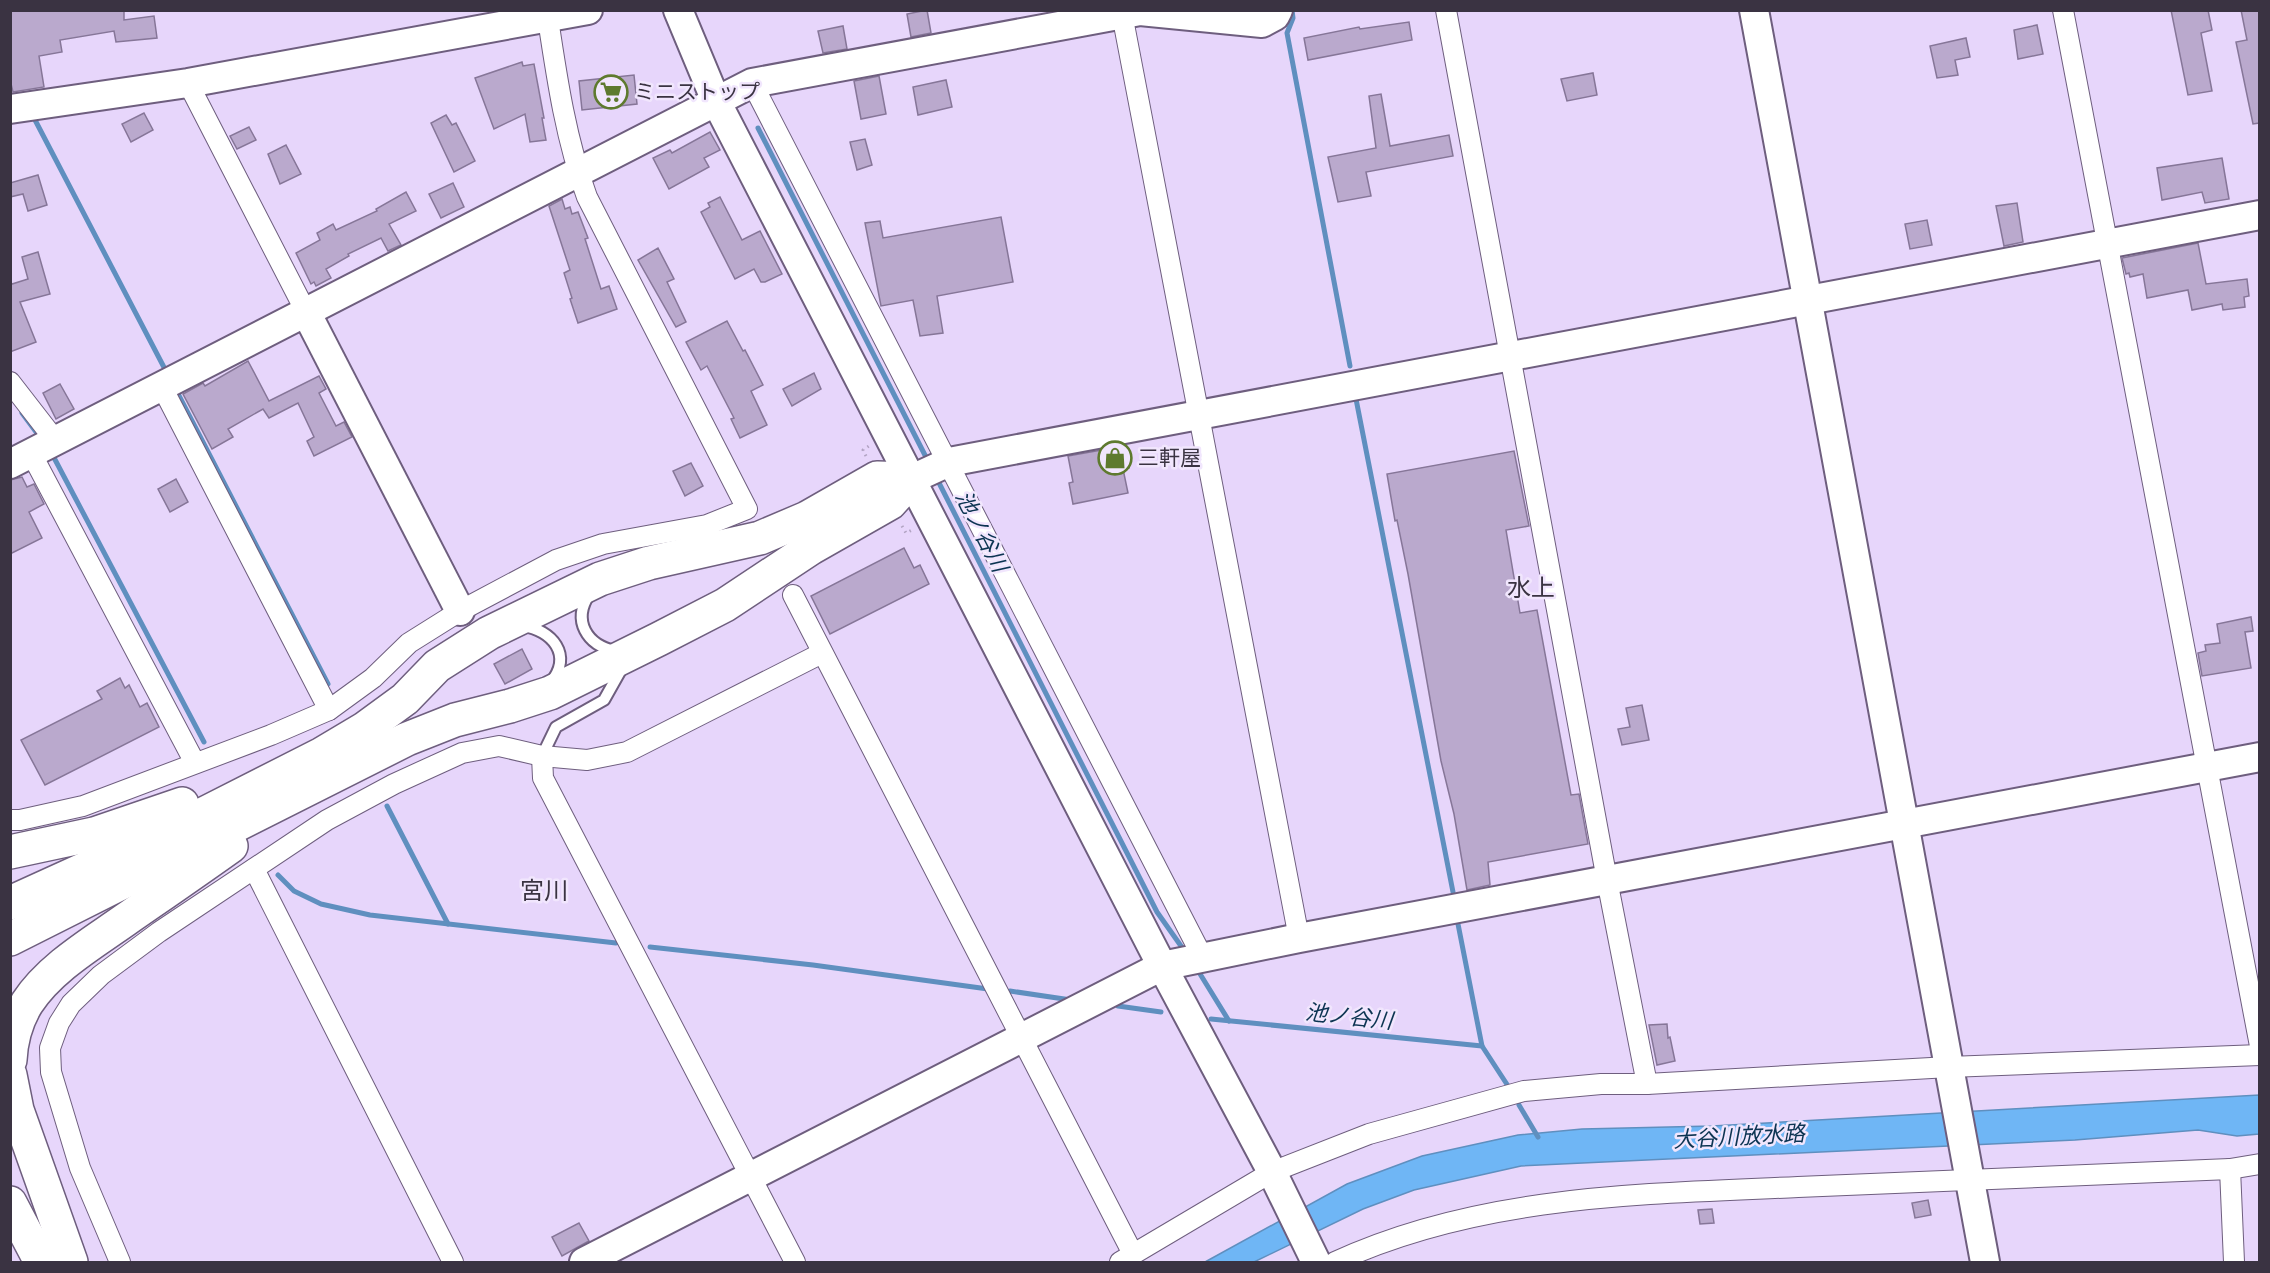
<svg xmlns="http://www.w3.org/2000/svg" width="2270" height="1273" viewBox="0 0 2270 1273" font-family="Arial,'Noto Sans JP',sans-serif">
<rect width="100%" height="100%" fill="#e7d6fb"/>
<!-- water -->
<path fill="#6fb6f5" stroke="#5f8fbf" stroke-width="1.5" d="M 2259,1095 L 2259,1134 L 2237,1136 L 2198,1130 L 2075,1140 L 1521,1166 L 1414,1190 L 1363,1209 L 1254,1262 L 1205,1262 L 1347,1184 L 1422,1156 L 1518,1135 L 1582,1129 L 1712,1126 Z"/>
<g fill="none" stroke-linecap="round" stroke-linejoin="round">
<!-- stream -->
<g stroke="#5f8fbf" stroke-width="5">
<path d="M 1292,10 L 1293,18 L 1287,33 L 1350,366"/>
<path d="M 34,118 L 168,375"/>
<path d="M 758,128 L 929,463"/>
<path d="M 175,388 L 328,684"/>
<path d="M 1356,399 L 1453,892"/>
<path d="M 22,413 L 42,440"/>
<path d="M 51,452 L 204,742"/>
<path d="M 936,477 L 1157,912 L 1181,946"/>
<path d="M 387,806 L 448,924"/>
<path d="M 278,875 L 294,891 L 321,904 L 370,915 L 616,943"/>
<path d="M 1458,924 L 1482,1046 L 1510,1089"/>
<path d="M 650,947 L 813,965 L 988,989"/>
<path d="M 1197,969 L 1229,1021"/>
<path d="M 1010,991 L 1071,1000"/>
<path d="M 1118,1006 L 1161,1012"/>
<path d="M 1211,1019 L 1482,1046"/>
<path d="M 1519,1105 L 1538,1137"/>
</g>
</g>
<!-- building -->
<g fill="#baa9cd" stroke="#867698" stroke-width="1.5">
<path d="M 10,10 L 124,10 L 124,20 L 154,16 L 157,38 L 116,42 L 114,31 L 60,40 L 62,52 L 39,56 L 44,87 L 13,92 L 10,80 Z"/>
<path d="M 927,10 L 931,33 L 911,37 L 907,14 Z"/>
<path d="M 2171,10 L 2208,10 L 2212,30 L 2201,33 L 2212,91 L 2188,95 Z"/>
<path d="M 2241,10 L 2259,10 L 2259,123 L 2253,124 L 2236,42 L 2247,40 Z"/>
<path d="M 1409,22 L 1412,40 L 1308,60 L 1304,38 L 1359,27 L 1360,29 Z"/>
<path d="M 2037,25 L 2043,54 L 2018,59 L 2014,30 Z"/>
<path d="M 843,26 L 847,49 L 823,53 L 818,31 Z"/>
<path d="M 1966,38 L 1970,57 L 1955,60 L 1958,75 L 1937,78 L 1930,46 Z"/>
<path d="M 522,62 L 523,66 L 534,64 L 544,118 L 542,118 L 546,140 L 530,142 L 525,114 L 494,129 L 475,78 Z"/>
<path d="M 1593,73 L 1597,95 L 1567,101 L 1561,79 Z"/>
<path d="M 634,75 L 637,104 L 582,110 L 579,81 Z"/>
<path d="M 879,76 L 886,114 L 861,119 L 854,81 Z"/>
<path d="M 946,80 L 952,107 L 918,115 L 913,87 Z"/>
<path d="M 1381,94 L 1390,146 L 1449,135 L 1453,156 L 1366,172 L 1371,196 L 1338,202 L 1328,157 L 1376,148 L 1369,96 Z"/>
<path d="M 144,113 L 153,130 L 131,142 L 122,124 Z"/>
<path d="M 446,115 L 452,125 L 456,123 L 475,161 L 454,172 L 431,123 Z"/>
<path d="M 249,127 L 256,140 L 237,149 L 230,136 Z"/>
<path d="M 710,132 L 720,150 L 704,158 L 709,167 L 669,189 L 653,158 L 670,150 L 672,153 Z"/>
<path d="M 865,139 L 872,165 L 857,170 L 850,142 Z"/>
<path d="M 286,145 L 301,174 L 280,184 L 268,154 Z"/>
<path d="M 2222,158 L 2229,199 L 2205,203 L 2202,192 L 2162,200 L 2157,168 Z"/>
<path d="M 38,175 L 47,205 L 28,211 L 23,194 L 10,197 L 10,183 Z"/>
<path d="M 453,183 L 464,207 L 441,218 L 429,194 Z"/>
<path d="M 406,192 L 416,211 L 389,224 L 401,245 L 388,251 L 381,238 L 348,254 L 349,256 L 326,269 L 331,278 L 316,286 L 314,282 L 311,284 L 296,253 L 320,240 L 317,233 L 333,224 L 336,230 L 377,211 L 376,209 Z"/>
<path d="M 720,197 L 742,240 L 760,231 L 782,274 L 765,282 L 761,282 L 754,269 L 735,279 L 701,212 L 710,207 L 708,203 Z"/>
<path d="M 562,199 L 565,209 L 570,207 L 572,214 L 578,212 L 588,238 L 585,239 L 601,289 L 609,286 L 617,309 L 578,323 L 570,299 L 572,298 L 564,273 L 570,270 L 549,206 Z"/>
<path d="M 2017,203 L 2023,242 L 2004,246 L 1996,206 Z"/>
<path d="M 1001,217 L 1013,282 L 937,296 L 943,333 L 920,336 L 913,300 L 881,306 L 865,223 L 880,221 L 883,238 Z"/>
<path d="M 1927,220 L 1932,245 L 1910,249 L 1905,224 Z"/>
<path d="M 2198,243 L 2206,284 L 2247,279 L 2249,296 L 2244,297 L 2245,307 L 2223,310 L 2222,304 L 2192,310 L 2188,290 L 2147,298 L 2143,274 L 2130,277 L 2129,273 L 2126,274 L 2122,258 Z"/>
<path d="M 658,248 L 674,279 L 667,282 L 686,322 L 676,327 L 638,260 Z"/>
<path d="M 38,252 L 50,294 L 20,302 L 36,342 L 10,352 L 10,281 L 12,284 L 28,279 L 22,257 Z"/>
<path d="M 727,321 L 743,351 L 745,350 L 763,385 L 751,391 L 767,425 L 740,438 L 731,419 L 734,418 L 707,366 L 701,370 L 686,342 Z"/>
<path d="M 248,361 L 269,401 L 319,376 L 326,389 L 319,393 L 336,426 L 344,422 L 352,437 L 314,456 L 307,441 L 314,437 L 298,403 L 269,418 L 263,409 L 228,429 L 233,437 L 212,449 L 183,394 L 203,383 L 205,386 Z"/>
<path d="M 814,373 L 821,389 L 792,406 L 783,389 Z"/>
<path d="M 60,384 L 74,409 L 56,419 L 43,393 Z"/>
<path d="M 1124,446 L 1129,468 L 1123,469 L 1128,493 L 1073,504 L 1069,483 L 1073,482 L 1068,456 Z"/>
<path d="M 1514,451 L 1529,526 L 1506,530 L 1520,613 L 1537,610 L 1571,795 L 1579,794 L 1588,844 L 1488,862 L 1490,885 L 1467,890 L 1454,814 L 1441,761 L 1408,574 L 1397,520 L 1395,521 L 1387,474 Z"/>
<path d="M 691,463 L 703,486 L 685,496 L 673,471 Z"/>
<path d="M 22,477 L 27,487 L 34,484 L 44,504 L 29,512 L 42,538 L 10,554 L 10,480 Z"/>
<path d="M 176,479 L 188,502 L 170,512 L 158,489 Z"/>
<path d="M 904,548 L 914,568 L 920,565 L 929,584 L 830,634 L 811,596 Z"/>
<path d="M 2251,617 L 2253,631 L 2245,632 L 2251,668 L 2202,676 L 2198,653 L 2206,651 L 2205,645 L 2220,643 L 2217,624 Z"/>
<path d="M 522,649 L 532,669 L 505,684 L 494,664 Z"/>
<path d="M 120,678 L 125,688 L 129,685 L 140,707 L 147,703 L 159,727 L 45,785 L 21,740 L 102,699 L 97,691 Z"/>
<path d="M 1642,705 L 1649,740 L 1622,745 L 1618,729 L 1630,727 L 1626,708 Z"/>
<path d="M 1667,1024 L 1668,1038 L 1670,1037 L 1675,1061 L 1657,1065 L 1649,1025 Z"/>
<path d="M 1928,1200 L 1931,1215 L 1915,1218 L 1912,1203 Z"/>
<path d="M 1712,1209 L 1714,1223 L 1700,1224 L 1698,1210 Z"/>
<path d="M 579,1223 L 589,1241 L 562,1256 L 552,1237 Z"/>
</g>
<g fill="none" stroke-linecap="round" stroke-linejoin="round">
<defs>
<g id="lane">
<path d="M 589,595 C 572,621 587,645 615,651"/>
<path d="M 523,626 C 552,630 573,655 551,682"/>
<path d="M 542,756 L 556,727 L 604,700 L 622,668"/>
</g>
<g id="street">
<path d="M 1446,10 L 1607,880 L 1647,1084"/>
<path d="M 2063,10 L 2260,1046"/>
<path d="M 1122,14 L 1299,938"/>
<path d="M 188,83 L 306,312"/>
<path d="M 752,83 L 1203,958"/>
<path d="M 10,382 L 55,440"/>
<path d="M 162,387 L 329,710"/>
<path d="M 31,453 L 195,763"/>
<path d="M 793,595 L 1133,1254"/>
<path d="M 542,756 L 543,778 L 795,1262"/>
<path d="M 10,820 L 20,820 L 83,806 L 271,735 L 329,710 L 373,678 L 409,643 L 460,611 L 556,560 L 603,544 L 707,525 L 747,509 L 587,197 C 566,140 557,79 548,19 L 548,10"/>
<path d="M 254,869 L 453,1262"/>
<path d="M 2230,1169 L 2260,1164"/>
<path d="M 120,1262 L 80,1168 L 51,1072 L 50,1048 L 59,1023 L 71,1004 L 101,975 L 159,932 L 327,820 L 394,784 L 462,753 L 499,746 L 542,756 L 587,760 L 627,752 L 822,653"/>
<path d="M 1120,1262 L 1272,1172 L 1369,1134 L 1524,1091 L 1601,1084 L 1647,1084 L 1949,1067 L 2260,1055"/>
<path d="M 1335,1262 C 1480,1195 1642,1194 1798,1187 C 1942,1180 2086,1174 2230,1169 L 2234,1262"/>
</g>
<g id="secondary">
<path d="M 678,10 L 716,101 L 1162,966 L 1272,1172 L 1316,1262"/>
<path d="M 1754,10 L 1985,1262"/>
<path d="M 10,109 L 188,83 L 588,10"/>
<path d="M 306,312 L 460,611"/>
<path d="M 10,464 L 752,83 L 1140,11 L 1262,23 L 1275,16 L 1278,10"/>
<path d="M 912,479 L 949,462 L 2260,215"/>
<path d="M 584,1262 L 1162,966 L 1299,938 L 2260,757"/>
</g>
<g id="highway">
<path d="M 10,852 L 94,834 L 182,804"/>
<path d="M 10,903 L 184,824 L 322,754 L 364,729 L 405,699 L 437,666 L 489,633 L 600,579 L 649,563 L 760,538 L 807,518 L 877,478 L 912,479"/>
<path d="M 10,939 L 407,739 L 455,720 L 510,706 L 550,693 L 659,639 L 725,605 L 811,548 L 890,503 L 912,479"/>
<path d="M 10,1060 C 11,1039 16,1021 27,1003 C 50,968 91,944 125,920 C 161,895 196,871 231,846"/>
<path d="M 10,1075 L 17,1110 L 71,1262"/>
<path d="M 10,1203 L 41,1262"/>
</g>
</defs>
<!-- lane casing -->
<use href="#lane" stroke="#6e5e7e" stroke-width="14"/>
<!-- street casing -->
<use href="#street" stroke="#6e5e7e" stroke-width="22"/>
<!-- secondary casing -->
<use href="#secondary" stroke="#6e5e7e" stroke-width="32"/>
<!-- highway casing -->
<use href="#highway" stroke="#6e5e7e" stroke-width="36"/>
<!-- path -->
<g stroke="#b1a3c2" stroke-width="3" stroke-dasharray="1.5 4.5" stroke-linecap="butt">
<path d="M 866,456 L 863,450 L 869,446"/>
<path d="M 902,526 L 906,533 L 912,530"/>
</g>
<!-- lane -->
<use href="#lane" stroke="#fff" stroke-width="10"/>
<!-- street -->
<use href="#street" stroke="#fff" stroke-width="20"/>
<!-- secondary -->
<use href="#secondary" stroke="#fff" stroke-width="28"/>
<!-- highway -->
<use href="#highway" stroke="#fff" stroke-width="33"/>
</g>
<!-- icons -->
<defs>
<symbol id="supermarket-ring" viewBox="-11 -11 22 22"><circle r="9.5" fill="#f1e6fd" stroke="#5e7a2e" stroke-width="1.5"/><path d="M-6-5.5h2.5l.6 2H6L4.5 2H-2.5L-4.4-4H-6ZM-1.5 3.2a1.3 1.3 0 1 0 .1 0ZM3 3.2a1.3 1.3 0 1 0 .1 0Z" fill="#5e7a2e"/></symbol>
<symbol id="shop-ring" viewBox="-11 -11 22 22"><circle r="9.5" fill="#f1e6fd" stroke="#5e7a2e" stroke-width="1.5"/><path d="M-5-2.5h2.3a2.7 3.5 0 0 1 5.4 0H5L5.5 6h-11ZM-1.5-2.5h3a1.5 2.3 0 0 0-3 0Z" fill="#5e7a2e"/></symbol>
</defs>
<g fill-rule="evenodd">
<use href="#supermarket-ring" x="592" y="73" width="38" height="38"/>
<use href="#shop-ring" x="1096" y="439" width="38" height="38"/>
</g>
<g text-anchor="middle" stroke-width="5" stroke-linejoin="round" paint-order="stroke">
<!-- poi labels -->
<g font-size="21" fill="#3a3342" stroke="#f1e6fd" text-anchor="start">
<text x="634" y="99">ミニストップ</text>
<text x="1138" y="465">三軒屋</text>
</g>
<!-- water labels -->
<g font-size="22" font-style="italic" fill="#0c3452" stroke="#f1e6fd">
<text transform="translate(982 531) rotate(63)" y="8">池ノ谷川</text>
<text transform="translate(1349 1016) rotate(6)" y="8">池ノ谷川</text>
<text transform="translate(1739 1136) rotate(-3)" y="8">大谷川放水路</text>
</g>
<!-- quarter labels -->
<g font-size="24" fill="#3a3342" stroke="#f1e6fd">
<text x="1531" y="596">水上</text>
<text x="544" y="899">宮川</text>
</g>
</g>
<!-- border -->
<rect width="2270" height="1273" fill="none" stroke="#3a3342" stroke-width="24"/>
</svg>
